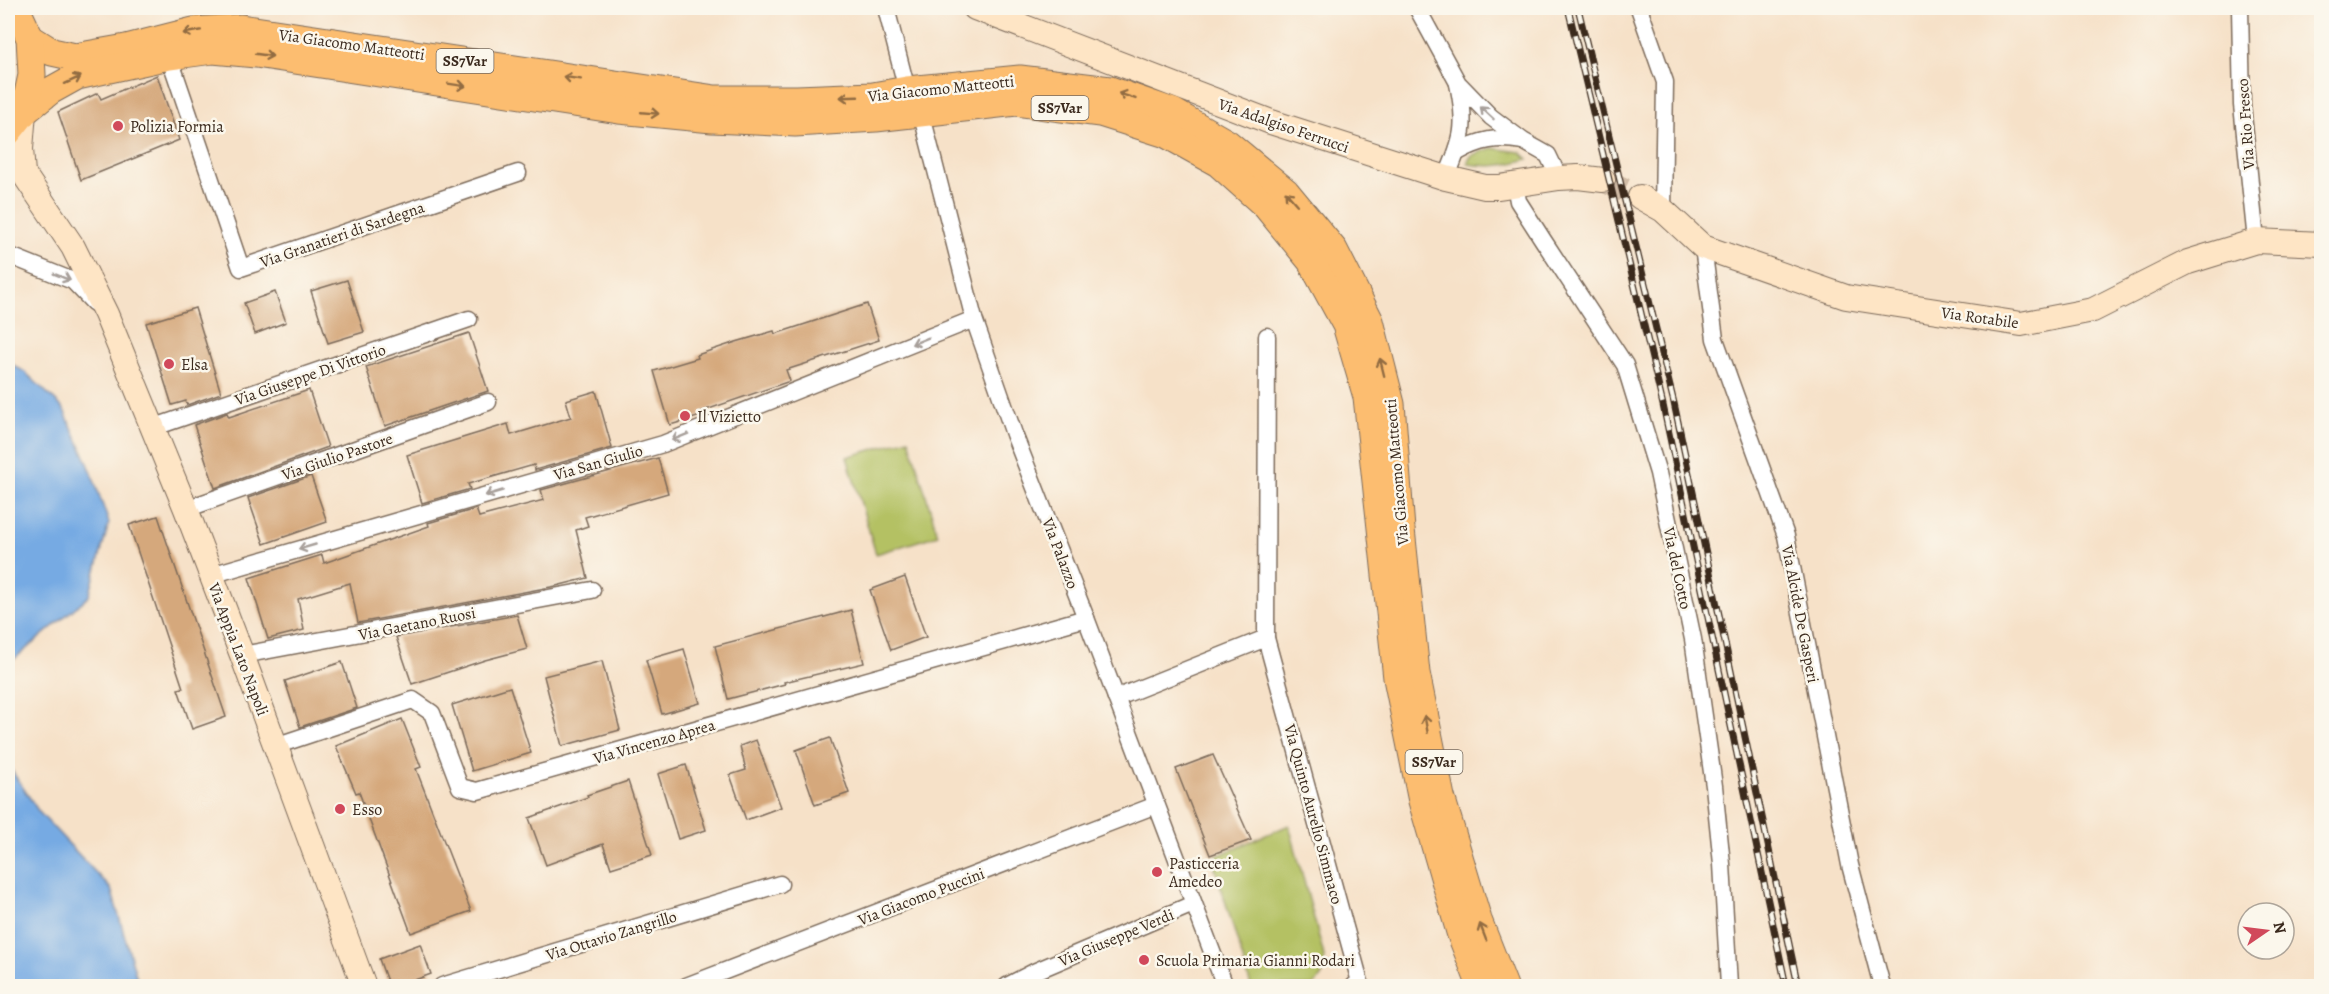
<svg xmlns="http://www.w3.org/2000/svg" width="2329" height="994" viewBox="0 0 2329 994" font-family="Alegreya,serif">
<rect width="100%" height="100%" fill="#fbf7ec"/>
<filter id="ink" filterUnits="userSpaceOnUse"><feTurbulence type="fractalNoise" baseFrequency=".0167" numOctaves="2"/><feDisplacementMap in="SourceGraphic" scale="12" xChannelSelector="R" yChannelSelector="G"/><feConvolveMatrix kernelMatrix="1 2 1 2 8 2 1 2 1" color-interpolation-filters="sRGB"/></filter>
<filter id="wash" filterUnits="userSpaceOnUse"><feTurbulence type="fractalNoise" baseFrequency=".008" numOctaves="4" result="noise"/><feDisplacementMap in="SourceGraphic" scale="24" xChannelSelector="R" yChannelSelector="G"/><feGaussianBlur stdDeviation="1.35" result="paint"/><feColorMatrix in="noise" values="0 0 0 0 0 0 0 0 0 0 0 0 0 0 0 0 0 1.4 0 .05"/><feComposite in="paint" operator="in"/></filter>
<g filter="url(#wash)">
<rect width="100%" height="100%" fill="#f6e1c8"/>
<!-- green -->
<g fill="#b4c163" stroke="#787640" stroke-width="1.5">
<path d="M 1492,148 L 1520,152 L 1528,159 C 1507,165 1490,168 1468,164 L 1468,161 L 1472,155 Z"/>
<path d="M 909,439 L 938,535 L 876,554 L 847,457 Z"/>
<path d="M 1289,825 L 1323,952 C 1326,968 1325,975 1313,986 L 1251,986 L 1212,858 Z"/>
</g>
<!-- water -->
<g fill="#76aae3" stroke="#586a80" stroke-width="1.5">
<path d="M 8,362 L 25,372 L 63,408 L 88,463 L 109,523 L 89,596 L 12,661 L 8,669 Z"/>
<path d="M 8,765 L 39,812 L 111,889 L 139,986 L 8,986 Z"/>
</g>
<g id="blocks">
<!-- building -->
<g fill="#d5a87b">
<path d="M 157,75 L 179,140 L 81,180 L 58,112 L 98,93 L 101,99 Z"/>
<path d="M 347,280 L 364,332 L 328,343 L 311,291 Z"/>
<path d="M 275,292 L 286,322 L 255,334 L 244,303 Z"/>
<path d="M 867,304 L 879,340 L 786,370 L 790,381 L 700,412 L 701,416 L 670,425 L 654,371 L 698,358 L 697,355 L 736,342 L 774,331 L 775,334 Z"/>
<path d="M 195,308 L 221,393 L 187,405 L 186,401 L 172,405 L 146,323 Z"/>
<path d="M 469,333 L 488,391 L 385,426 L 366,367 Z"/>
<path d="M 309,390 L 328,447 L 215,488 L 194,425 L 227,413 L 229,417 Z"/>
<path d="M 596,391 L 612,448 L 535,470 L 534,465 L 468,484 L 470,489 L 422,503 L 407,455 L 508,424 L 511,435 L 571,417 L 566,400 Z"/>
<path d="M 658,458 L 668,493 L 585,517 L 588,526 L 576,530 L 588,578 L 556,586 L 358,623 L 350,583 L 298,599 L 304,630 L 268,639 L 249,578 L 322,555 L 324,563 L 429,526 L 428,523 L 476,509 L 479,517 L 544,500 L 541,490 Z"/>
<path d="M 311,476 L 327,522 L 264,544 L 248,498 Z"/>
<path d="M 158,516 L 226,717 L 192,729 L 178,689 L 183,688 L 129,525 Z"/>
<path d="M 905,577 L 926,637 L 891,650 L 870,590 Z"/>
<path d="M 851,610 L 864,663 L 784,682 L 785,684 L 728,699 L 715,646 Z"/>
<path d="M 517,615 L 527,649 L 485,660 L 412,684 L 396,637 Z"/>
<path d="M 684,649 L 700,703 L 662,714 L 646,660 Z"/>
<path d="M 602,661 L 620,730 L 562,746 L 544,676 Z"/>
<path d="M 342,662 L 357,708 L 300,727 L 285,681 Z"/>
<path d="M 510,687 L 531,753 L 472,771 L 452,705 Z"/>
<path d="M 402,719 L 421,767 L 416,769 L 471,911 L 411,933 L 359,792 L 356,793 L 336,746 Z"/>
<path d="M 830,738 L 849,793 L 815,805 L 796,750 Z"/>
<path d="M 756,740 L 781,807 L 746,820 L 730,775 L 746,770 L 740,746 Z"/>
<path d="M 1213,755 L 1251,840 L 1210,855 L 1176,769 Z"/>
<path d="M 686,765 L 706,830 L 678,839 L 658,774 Z"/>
<path d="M 628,781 L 652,855 L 611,868 L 603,844 L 546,865 L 529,818 L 588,797 L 587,795 Z"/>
<path d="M 420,944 L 431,974 L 396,987 L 389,987 L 379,959 Z"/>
</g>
</g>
</g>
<g filter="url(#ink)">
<use href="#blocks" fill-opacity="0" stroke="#7c6a5a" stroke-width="1.5"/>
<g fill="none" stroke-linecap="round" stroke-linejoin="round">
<!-- secondary-tunnel -->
<path stroke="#d1bca6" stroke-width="24" stroke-dasharray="24 12" stroke-linecap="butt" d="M 1603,180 L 1640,197"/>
<defs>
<g id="street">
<path d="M 886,8 L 907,90"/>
<path d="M 1417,8 L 1458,83 L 1491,117 L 1523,141 L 1548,155 L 1559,178"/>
<path d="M 1639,8 L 1665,82 L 1663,210"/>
<path d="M 2240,8 L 2242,105 L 2256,241"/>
<path d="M 169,56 L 241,268 L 518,173"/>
<path d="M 921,112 L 974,319 L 1014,434 L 1086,618 L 1225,986"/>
<path d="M 1458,152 C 1479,140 1498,136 1522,141"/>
<path d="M 1446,178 C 1463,139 1467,126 1458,84"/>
<path d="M 1515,185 L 1518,201 L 1543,240 L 1625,365 L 1658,473 L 1693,639 L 1714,786 L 1722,864 L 1729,986"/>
<path d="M 1703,247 L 1715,339 L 1786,536 L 1850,865 L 1882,986"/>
<path d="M 8,255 L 73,281 L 94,303"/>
<path d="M 1267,336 L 1266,638 L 1360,982 L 1354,986"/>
<path d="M 152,428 L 469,319"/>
<path d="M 186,509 L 488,402"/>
<path d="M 211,575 L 663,444 L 974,319"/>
<path d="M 242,655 L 592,590"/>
<path d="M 1116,698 L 1266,638"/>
<path d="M 275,746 L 413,700 L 432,713 L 460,787 L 477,791 L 1086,618"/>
<path d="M 442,986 L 780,884"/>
<path d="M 686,986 L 1156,805"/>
<path d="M 1007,986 L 1036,971 L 1193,904"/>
</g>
<g id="secondary">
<path d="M 975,8 L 1271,122 L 1446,178 L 1485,187 L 1499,187 L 1559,178 L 1578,177 L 1603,180"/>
<path d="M 24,112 L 21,149 L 23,173 L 73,247 L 106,314 L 186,509 L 242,655 L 364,986"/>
<path d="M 1640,197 L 1663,210 L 1703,247 L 1846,297 L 2021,324 L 2093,310 L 2188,262 L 2256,241 L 2322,244"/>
</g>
<g id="primary">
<path d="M 30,38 L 52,52 L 75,57 L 126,48 L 193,31 L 241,28 L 715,99 L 797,99 L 873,96 L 907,90 L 1020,79 L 1110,90 L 1173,112 L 1227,143 L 1286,192 L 1334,250 L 1370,321 L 1391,404 L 1401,529 L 1416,673 L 1441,797 L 1478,920 L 1504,986"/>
<path d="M 24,112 L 50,91 L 77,76 L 169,56 L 213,50 L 256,54 L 619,110 L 712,119 L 795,123 L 876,118 L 1016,102 L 1100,113 L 1166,134 L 1218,163 L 1266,206 L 1311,261 L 1346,325 L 1367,397 L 1397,678 L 1422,801 L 1460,932 L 1481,986"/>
<path d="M 8,132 L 24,112 L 32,75 L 30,38 L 16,8"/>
</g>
</defs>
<!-- street casing -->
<use href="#street" stroke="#7c6a5a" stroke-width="19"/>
<!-- secondary casing -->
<use href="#secondary" stroke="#7c6a5a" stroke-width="26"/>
<!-- primary casing -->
<use href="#primary" stroke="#7c6a5a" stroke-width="29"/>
<!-- street -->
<use href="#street" stroke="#fff" stroke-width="16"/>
<!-- secondary -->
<use href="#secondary" stroke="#fee5c5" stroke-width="24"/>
<!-- primary -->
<use href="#primary" stroke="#fcbd6f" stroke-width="27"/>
<defs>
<g id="rail">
<path d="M 1568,8 L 1663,405 L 1786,986"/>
<path d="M 1578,8 L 1674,403 L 1798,986"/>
</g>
</defs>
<!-- rail casing -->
<use href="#rail" stroke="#3b2a1e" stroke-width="7"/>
<!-- rail -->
<use href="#rail" stroke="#fbf7ec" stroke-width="4.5" stroke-dasharray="14" stroke-linecap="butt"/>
</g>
<!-- one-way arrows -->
<defs><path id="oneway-shaft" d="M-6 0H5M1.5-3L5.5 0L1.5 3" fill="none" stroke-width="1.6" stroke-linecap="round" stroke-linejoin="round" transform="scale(1.5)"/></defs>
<g stroke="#926c42">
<use href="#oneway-shaft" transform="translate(192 32) rotate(170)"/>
<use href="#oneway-shaft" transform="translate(264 55) rotate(8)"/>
<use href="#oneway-shaft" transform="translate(572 78) rotate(-171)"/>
<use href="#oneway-shaft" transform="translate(73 80) rotate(-25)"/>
<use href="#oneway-shaft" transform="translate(457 85) rotate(9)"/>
<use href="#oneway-shaft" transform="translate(1127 96) rotate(-161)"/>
<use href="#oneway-shaft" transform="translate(849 97) rotate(178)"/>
<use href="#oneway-shaft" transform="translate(650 113) rotate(5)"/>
<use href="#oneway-shaft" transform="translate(1291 198) rotate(-131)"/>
<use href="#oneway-shaft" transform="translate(1382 367) rotate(-104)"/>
<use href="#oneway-shaft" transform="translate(1426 724) rotate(-101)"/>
<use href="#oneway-shaft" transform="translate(1483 932) rotate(-111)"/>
</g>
<g stroke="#a79f9a">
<use href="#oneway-shaft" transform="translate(1487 113) rotate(-137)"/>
<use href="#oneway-shaft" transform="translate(62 277) rotate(22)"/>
<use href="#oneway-shaft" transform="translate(920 341) rotate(158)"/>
<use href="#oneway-shaft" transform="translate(680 437) rotate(158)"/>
<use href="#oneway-shaft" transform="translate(494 493) rotate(164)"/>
<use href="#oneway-shaft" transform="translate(307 547) rotate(164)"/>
</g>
</g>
<!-- markers -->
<g fill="#d1495b" stroke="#fbf7ec" stroke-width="2">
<circle cx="118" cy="126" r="6"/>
<circle cx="169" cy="364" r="6"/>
<circle cx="685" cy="416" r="6"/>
<circle cx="340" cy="809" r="6"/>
<circle cx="1157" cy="872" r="6"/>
<circle cx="1144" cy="960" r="6"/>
</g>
<g text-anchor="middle" stroke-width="5" stroke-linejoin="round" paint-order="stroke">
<!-- shield labels -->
<g fill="#fbf7ec" stroke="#75685c" stroke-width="1.5">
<rect x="436.5" y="49" width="57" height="24" rx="4.5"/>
<rect x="1031.5" y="96" width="57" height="24" rx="4.5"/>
<rect x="1405.5" y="750" width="57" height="24" rx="4.5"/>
</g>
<g font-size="15" font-weight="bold" fill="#3b2a1e">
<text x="465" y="66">SS7Var</text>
<text x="1060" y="113">SS7Var</text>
<text x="1434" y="767">SS7Var</text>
</g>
<!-- street labels -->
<g font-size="16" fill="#3b2a1e" stroke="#fbf7ec">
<text transform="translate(352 44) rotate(8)" y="6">Via Giacomo Matteotti</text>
<text transform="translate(941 88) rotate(-6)" y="6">Via Giacomo Matteotti</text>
<text transform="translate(2245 124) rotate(-94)" y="6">Via Rio Fresco</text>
<text transform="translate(1284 125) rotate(19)" y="6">Via Adalgiso Ferrucci</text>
<text transform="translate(342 234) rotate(-19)" y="6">Via Granatieri di Sardegna</text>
<text transform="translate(1980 317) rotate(8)" y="6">Via Rotabile</text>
<text transform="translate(310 374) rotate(-19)" y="6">Via Giuseppe Di Vittorio</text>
<text transform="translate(337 456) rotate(-19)" y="6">Via Giulio Pastore</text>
<text transform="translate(598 462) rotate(-16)" y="6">Via San Giulio</text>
<text transform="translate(1396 472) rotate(-95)" y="6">Via Giacomo Matteotti</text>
<text transform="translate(1061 553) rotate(69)" y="6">Via Palazzo</text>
<text transform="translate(1678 568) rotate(78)" y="6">Via del Cotto</text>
<text transform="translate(1801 614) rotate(79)" y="6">Via Alcide De Gasperi</text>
<text transform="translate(417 623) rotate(-11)" y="6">Via Gaetano Ruosi</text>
<text transform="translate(239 649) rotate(69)" y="6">Via Appia Lato Napoli</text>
<text transform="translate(654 741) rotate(-16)" y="6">Via Vincenzo Aprea</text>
<text transform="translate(1314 814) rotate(75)" y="6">Via Quinto Aurelio Simmaco</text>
<text transform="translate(921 896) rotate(-21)" y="6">Via Giacomo Puccini</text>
<text transform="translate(611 935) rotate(-17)" y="6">Via Ottavio Zangrillo</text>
<text transform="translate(1116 937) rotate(-23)" y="6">Via Giuseppe Verdi</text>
</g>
<!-- poi labels -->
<g font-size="16" fill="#3b2a1e" stroke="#fbf7ec" text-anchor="start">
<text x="130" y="132">Polizia Formia</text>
<text x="181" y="370">Elsa</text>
<text x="697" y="422">Il Vizietto</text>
<text x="352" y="815">Esso</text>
<text x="1169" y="869">Pasticceria<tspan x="1169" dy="18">Amedeo</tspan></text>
<text x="1156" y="966">Scuola Primaria Gianni Rodari</text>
</g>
</g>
<!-- margin -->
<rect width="2329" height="994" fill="none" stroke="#fbf7ec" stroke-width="30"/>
<!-- north arrow -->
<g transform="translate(2266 931) rotate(76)"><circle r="28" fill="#fbf7ec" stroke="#aea59a" stroke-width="1.5"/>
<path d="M0-4.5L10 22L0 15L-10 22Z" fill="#d1495b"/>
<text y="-9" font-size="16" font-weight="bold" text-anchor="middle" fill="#3b2a1e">N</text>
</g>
</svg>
